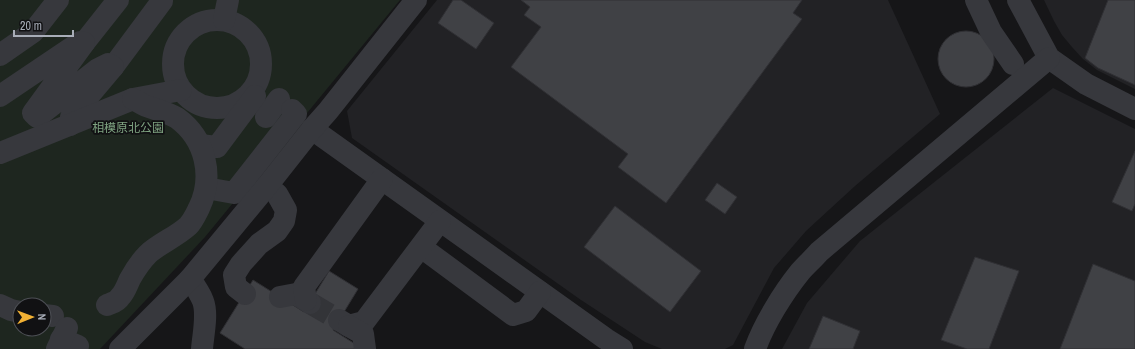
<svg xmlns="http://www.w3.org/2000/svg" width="1135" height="349" viewBox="0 0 1135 349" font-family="'Archivo Narrow','Noto Sans JP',sans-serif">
<rect width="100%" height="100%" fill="#161618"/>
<!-- built -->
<g fill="#222225">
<path d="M 437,0 L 888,0 L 940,114 L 855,186 L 806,231 L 774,268 L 733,345 L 725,349 L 662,349 L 645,342 L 581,300 L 352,138 L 347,111 Z"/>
<path d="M 1044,0 L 1135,0 L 1135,89 L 1097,70 L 1083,59 L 1072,47 L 1062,35 L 1054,21 Z"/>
<path d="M 1053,88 L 1135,129 L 1135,349 L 782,349 L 807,303 L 860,241 Z"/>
</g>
<!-- green -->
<path fill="#1e261f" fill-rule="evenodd" d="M 0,0 L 400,0 L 205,237 L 100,349 L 0,349 ZM 20,305 L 44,305 L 44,329 L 20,329 Z"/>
<!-- building -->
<g fill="#404145" stroke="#303034">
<path d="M 453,0 L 461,0 L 494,23 L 476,49 L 438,23 Z"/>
<path d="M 521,0 L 802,0 L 793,13 L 802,19 L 666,203 L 618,167 L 628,154 L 511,67 L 541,27 L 524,15 L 530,7 Z"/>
<path d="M 1108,0 L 1135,0 L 1135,85 L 1098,68 L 1085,58 Z"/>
<circle cx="966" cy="59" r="28"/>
<path d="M 1135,151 L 1135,204 L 1132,211 L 1112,202 Z"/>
<path d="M 717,183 L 737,197 L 725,214 L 705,200 Z"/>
<path d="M 615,206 L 701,271 L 670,312 L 584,247 Z"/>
<path d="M 975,257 L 1019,271 L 989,349 L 967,349 L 941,340 Z"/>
<path d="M 1093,264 L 1135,281 L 1135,349 L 1060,349 Z"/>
<path d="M 329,271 L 358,289 L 333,330 L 363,349 L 245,349 L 220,333 L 253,280 L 304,312 Z"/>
<path d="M 823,316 L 860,331 L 853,349 L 809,349 Z"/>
</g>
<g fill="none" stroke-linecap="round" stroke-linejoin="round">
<!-- minor-tunnel -->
<path stroke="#333438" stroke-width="22" stroke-dasharray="22 11" stroke-linecap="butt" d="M 310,303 L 339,320"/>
<!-- minor -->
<g stroke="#37383d" stroke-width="22">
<path d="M 976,0 L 991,32 L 1013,64"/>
<path d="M 1018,0 L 1049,58 L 1086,84 L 1135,109"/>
<circle cx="217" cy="64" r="44"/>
<path d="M 224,20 L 228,0"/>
<path d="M 84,43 L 118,0"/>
<path d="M 0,55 L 33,32 L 58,0"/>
<path d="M 113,67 L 162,1"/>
<path d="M 0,96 L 80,42 L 84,43 L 33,113 L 37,117 L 98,69 L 108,64 L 113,67 L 71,117 L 70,125"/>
<path d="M 266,117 L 279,99"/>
<path d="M 312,129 L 606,339 L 622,349"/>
<path d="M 200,145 L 217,147 L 255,96"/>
<path d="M 0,153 L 133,99 L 181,90"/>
<path d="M 206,188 L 234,193 L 296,114 L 292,110"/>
<path d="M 421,247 L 513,315 L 526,311 L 540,292"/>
<path d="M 190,279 C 195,286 200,293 203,301 C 208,314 203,335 202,349"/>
<path d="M 245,294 L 236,287 L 234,275 L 241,264 L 259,244 L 277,231 L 284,221 L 286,210 L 277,194 L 267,186"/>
<path d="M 280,297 L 296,294 L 310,303"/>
<path d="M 306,300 L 304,287 L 382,179"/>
<path d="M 0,305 L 11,310 L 20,312"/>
<path d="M 107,305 C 112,303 117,302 120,297 C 125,292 127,285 130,279 C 135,270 141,261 148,254 C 160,243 176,237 188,226 C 193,221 196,214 199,208 C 214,177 206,139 177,118 C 167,112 157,110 146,106 C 141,104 137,101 133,99"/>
<path d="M 44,315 L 53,316"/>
<path d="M 339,320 L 349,326 L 364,322 L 440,221"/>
<path d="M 349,326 L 363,334 L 365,349"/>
<path d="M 61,339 L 78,346 L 76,349"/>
<path d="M 57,349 L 67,328"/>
<path d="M 120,349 L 190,279 L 267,186 L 312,129 L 328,111 L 416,0"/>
<path d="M 755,349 C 764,324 783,293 800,272 C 806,265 813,259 819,252 L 1049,58"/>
</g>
</g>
<g text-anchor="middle" stroke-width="3.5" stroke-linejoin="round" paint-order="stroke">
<!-- park labels -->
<g font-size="12" fill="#7fa381" stroke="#111113">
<text x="128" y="132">相模原北公園</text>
</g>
</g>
<!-- north arrow -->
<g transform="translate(32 317) rotate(89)"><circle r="19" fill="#111113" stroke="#4d4f55"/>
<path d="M0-3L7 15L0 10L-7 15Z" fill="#f2b134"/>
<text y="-6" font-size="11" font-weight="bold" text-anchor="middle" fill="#a8adb8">N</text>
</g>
<!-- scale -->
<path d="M14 30v6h59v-6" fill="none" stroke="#a8adb8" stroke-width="2"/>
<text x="20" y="30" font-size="12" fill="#a8adb8" stroke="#111113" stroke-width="3" paint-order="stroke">20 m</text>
</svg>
